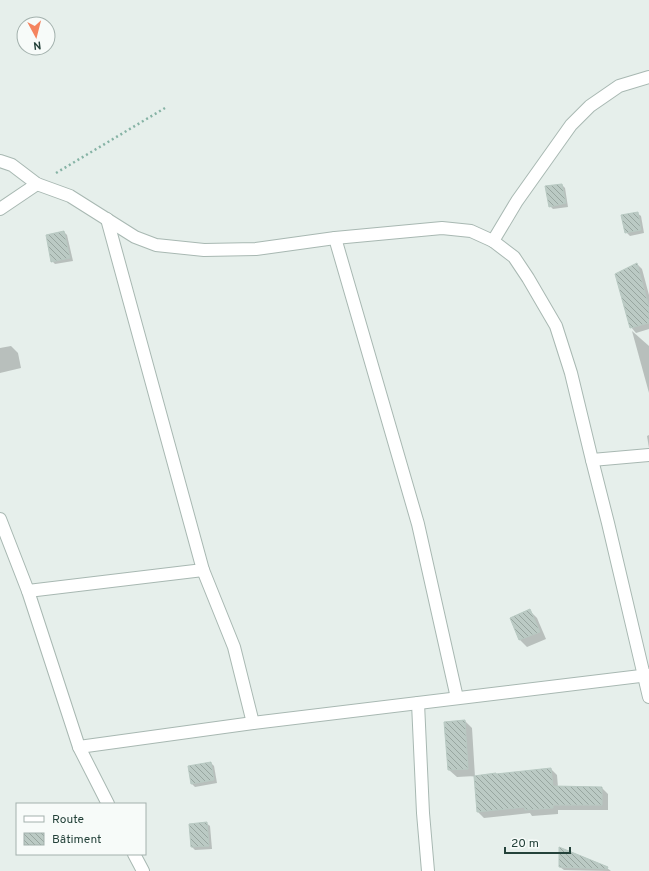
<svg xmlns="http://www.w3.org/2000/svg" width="649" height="871" viewBox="0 0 649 871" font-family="Overpass,sans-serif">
<defs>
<pattern id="building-back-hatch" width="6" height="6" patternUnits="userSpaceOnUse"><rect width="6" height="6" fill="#bbcac4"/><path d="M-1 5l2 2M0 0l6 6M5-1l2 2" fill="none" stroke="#98a6a0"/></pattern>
</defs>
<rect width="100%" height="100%" fill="#e6efeb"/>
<!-- shadow -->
<g fill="#0003">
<path d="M 562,185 L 565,188 L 568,207 L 553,209 L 550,206 Z"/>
<path d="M 637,213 L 641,216 L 644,233 L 630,236 L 626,232 Z"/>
<path d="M 64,232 L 67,235 L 73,261 L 55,264 L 52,261 Z"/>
<path d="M 637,264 L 642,269 L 649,295 L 649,329 L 636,333 L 631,327 Z"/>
<path d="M 632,331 L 649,346 L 649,393 Z"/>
<path d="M 11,346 L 18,353 L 21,368 L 0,373 L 0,348 Z"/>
<path d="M 649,435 L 649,448 L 647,436 Z"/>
<path d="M 530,611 L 537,618 L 546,639 L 527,647 L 520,640 L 511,618 Z"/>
<path d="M 465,721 L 472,728 L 475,777 L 551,769 L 557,775 L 558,787 L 602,788 L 608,794 L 608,810 L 558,810 L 558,814 L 532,816 L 530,813 L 484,818 L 478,812 L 475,776 L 457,777 L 449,770 Z"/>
<path d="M 211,763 L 214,766 L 217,783 L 195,787 L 192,784 Z"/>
<path d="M 206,823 L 210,826 L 212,849 L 195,850 L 192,847 Z"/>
<path d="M 560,867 L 607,868 L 611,871 L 564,870 Z"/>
</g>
<!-- building -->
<g fill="url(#building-back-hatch)" stroke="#b8c9c2">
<path d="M 562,184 L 566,203 L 549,207 L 545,186 Z"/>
<path d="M 638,212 L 641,230 L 625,233 L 621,215 Z"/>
<path d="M 64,231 L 70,258 L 51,262 L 46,235 Z"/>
<path d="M 637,263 L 649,307 L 649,323 L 630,328 L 615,274 Z"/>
<path d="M 530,609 L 540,632 L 519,640 L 510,618 Z"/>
<path d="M 465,720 L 468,769 L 448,770 L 444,722 Z"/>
<path d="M 211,762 L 214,780 L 191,784 L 188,766 Z"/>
<path d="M 551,768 L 553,786 L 602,787 L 602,805 L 553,805 L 553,808 L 525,810 L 525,807 L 477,812 L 474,776 L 496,773 L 496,774 Z"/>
<path d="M 207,822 L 209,846 L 191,847 L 189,824 Z"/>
<path d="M 559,847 L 608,867 L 607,869 L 559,867 Z"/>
</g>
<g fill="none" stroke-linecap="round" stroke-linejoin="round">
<defs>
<g id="street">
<path d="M 0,161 L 12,165 L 37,184 L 70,196 L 135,237 L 156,245 L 204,250 L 256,249 L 335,238 L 442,228 L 471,231 L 493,241 L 514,257 L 528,278 L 556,326 L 571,373 L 592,460 L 608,523 L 649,697"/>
<path d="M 0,209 L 37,184"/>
<path d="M 335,238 L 418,524 L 457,698"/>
<path d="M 493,241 L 517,201 L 571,125 L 590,106 L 619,86 L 649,77"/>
<path d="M 592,460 L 649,455"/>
<path d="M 0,519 L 28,591 L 79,747 L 108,804"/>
<path d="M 203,570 L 234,647 L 253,723"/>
<path d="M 28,591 L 203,570 L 107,219"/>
<path d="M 418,703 L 423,813 L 428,871"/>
<path d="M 79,747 L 253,723 L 649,675"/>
<path d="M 134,854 L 143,871"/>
</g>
</defs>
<!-- street casing -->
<use href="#street" stroke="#a8b8b2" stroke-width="14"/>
<!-- path -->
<path stroke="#86b3a5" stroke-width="2.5" stroke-dasharray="2 3" stroke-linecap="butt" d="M 56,173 L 165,108"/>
<!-- street -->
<use href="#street" stroke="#fff" stroke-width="12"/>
</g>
<!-- legend -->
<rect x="16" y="803" width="130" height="52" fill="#f7fbf9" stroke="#a3b1ad"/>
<rect x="24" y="816" width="20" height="6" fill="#ffffff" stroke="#a3b1ad"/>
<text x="52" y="823" font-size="12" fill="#24423a">Route</text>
<rect x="24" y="833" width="20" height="12" fill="url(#building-back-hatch)" stroke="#a3b1ad"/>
<text x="52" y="843" font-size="12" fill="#24423a">Bâtiment</text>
<!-- north arrow -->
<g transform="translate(36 36) rotate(173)"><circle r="19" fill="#f7fbf9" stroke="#a3b1ad"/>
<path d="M0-3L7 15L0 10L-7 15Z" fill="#f4845f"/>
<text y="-6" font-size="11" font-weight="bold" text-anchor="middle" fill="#24423a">N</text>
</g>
<!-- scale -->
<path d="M505 847v6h65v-6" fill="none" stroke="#24423a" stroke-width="2"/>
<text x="511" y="847" font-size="12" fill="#24423a" stroke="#f7fbf9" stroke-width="3" paint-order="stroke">20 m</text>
</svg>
